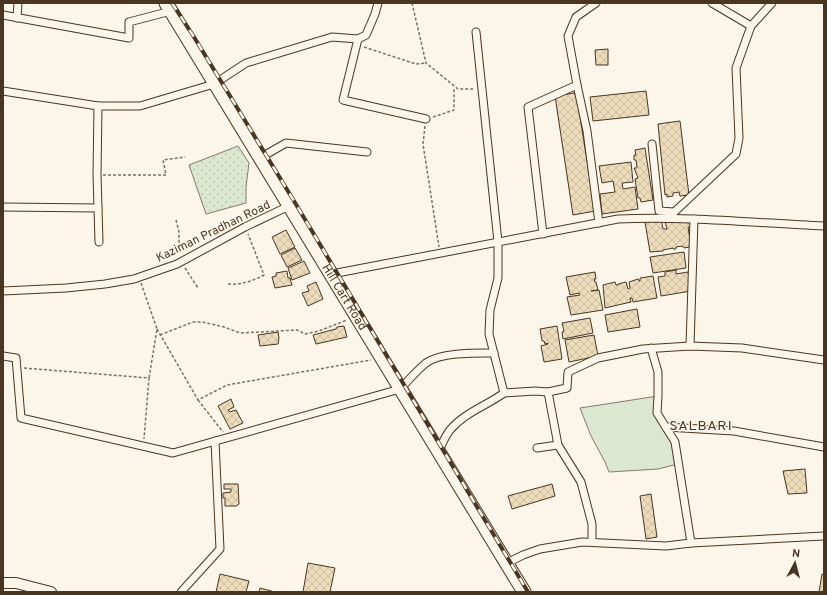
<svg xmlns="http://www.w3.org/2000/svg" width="827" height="595" viewBox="0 0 827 595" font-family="Overpass,sans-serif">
<defs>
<pattern id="grass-dots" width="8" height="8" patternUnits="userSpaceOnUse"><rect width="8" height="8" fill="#dce7d0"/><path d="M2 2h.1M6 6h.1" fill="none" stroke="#bec7b2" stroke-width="1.8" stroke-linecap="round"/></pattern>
<pattern id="building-cross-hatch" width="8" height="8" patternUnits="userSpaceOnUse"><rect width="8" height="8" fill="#ecdcbc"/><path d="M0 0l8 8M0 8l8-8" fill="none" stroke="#ccbda1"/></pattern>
</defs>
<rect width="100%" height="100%" fill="#fbf6e9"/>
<!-- grass -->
<path fill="url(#grass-dots)" stroke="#887966" d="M 238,146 L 249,163 L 246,187 L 246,203 L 206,214 L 189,165 Z"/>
<!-- pitch -->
<path fill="#dce7d0" stroke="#887966" d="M 658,396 L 657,413 L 675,442 L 678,464 L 658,469 L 609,472 L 605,462 L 591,436 L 580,408 Z"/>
<!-- building -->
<g fill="url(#building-cross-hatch)" stroke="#4a3520">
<path d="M 608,49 L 608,65 L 596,65 L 595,50 Z"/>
<path d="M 646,91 L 649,115 L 593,121 L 590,97 Z"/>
<path d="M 574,93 L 577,98 L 595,211 L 573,215 L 555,96 Z"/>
<path d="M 680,121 L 689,195 L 680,196 L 679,192 L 673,193 L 673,196 L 667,197 L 667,194 L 665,195 L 658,124 Z"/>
<path d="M 645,148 L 653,200 L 641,202 L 640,198 L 638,198 L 635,179 L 638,178 L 634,168 L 637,168 L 636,160 L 634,160 L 634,155 L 636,155 L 635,150 Z"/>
<path d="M 631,162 L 633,182 L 622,183 L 623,189 L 635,187 L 638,209 L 602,214 L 600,194 L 615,192 L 613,181 L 602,183 L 599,166 Z"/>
<path d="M 661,219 L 663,229 L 667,229 L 665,221 L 688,220 L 692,227 L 688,227 L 690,240 L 689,247 L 684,248 L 683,246 L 676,247 L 676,249 L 673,249 L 673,248 L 663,250 L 663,251 L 650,252 L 645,222 Z"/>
<path d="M 286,230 L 295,247 L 280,254 L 272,237 Z"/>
<path d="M 295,248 L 302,260 L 287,267 L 281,255 Z"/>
<path d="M 684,252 L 686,268 L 653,273 L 650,257 Z"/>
<path d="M 304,261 L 310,273 L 292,280 L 288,268 Z"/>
<path d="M 676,270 L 676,274 L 688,272 L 691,291 L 661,296 L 658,277 L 665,276 L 665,272 Z"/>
<path d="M 287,271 L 288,278 L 290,278 L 292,285 L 275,288 L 272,277 L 276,276 L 276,273 Z"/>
<path d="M 595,272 L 596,279 L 594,279 L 595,282 L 596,282 L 598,290 L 591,291 L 599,290 L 603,310 L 571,315 L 567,297 L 580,295 L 579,293 L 570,295 L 566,277 Z"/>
<path d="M 653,276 L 657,298 L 633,302 L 632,298 L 630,298 L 631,302 L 605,308 L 603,285 L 615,282 L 616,285 L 618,285 L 618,284 L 626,282 L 628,289 L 630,288 L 629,282 L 638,279 L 639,281 L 640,281 L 640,278 Z"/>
<path d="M 316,282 L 323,299 L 308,306 L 302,293 L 309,291 L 307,286 Z"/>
<path d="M 637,309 L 640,327 L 608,332 L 605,315 Z"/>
<path d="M 590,318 L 593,333 L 563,339 L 562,332 L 564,331 L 562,323 Z"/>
<path d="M 344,326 L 347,337 L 316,344 L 313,335 L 336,329 L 337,327 Z"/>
<path d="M 557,326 L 562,359 L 544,362 L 541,346 L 548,344 L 548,343 L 545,344 L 544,341 L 542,341 L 540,329 Z"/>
<path d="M 278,332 L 279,338 L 278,344 L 260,346 L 258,335 Z"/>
<path d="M 594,335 L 598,356 L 569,362 L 565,340 Z"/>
<path d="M 231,399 L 234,407 L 228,410 L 230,412 L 236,410 L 243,423 L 230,429 L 218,406 Z"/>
<path d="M 805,469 L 807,493 L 788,494 L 783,471 Z"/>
<path d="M 224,484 L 238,484 L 239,504 L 236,506 L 225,506 L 225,498 L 223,498 L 223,493 L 231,492 L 231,489 L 224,489 Z"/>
<path d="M 552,484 L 555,496 L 512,509 L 508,496 Z"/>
<path d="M 651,494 L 657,537 L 646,539 L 640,496 Z"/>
<path d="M 308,563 L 335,568 L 330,592 L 303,592 Z"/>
<path d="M 220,574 L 249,581 L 246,592 L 216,592 Z"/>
<path d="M 822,574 L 824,575 L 824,592 L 819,592 Z"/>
<path d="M 260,588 L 275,592 L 259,592 Z"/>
</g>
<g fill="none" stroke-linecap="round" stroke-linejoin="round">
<defs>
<g id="street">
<path d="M 712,3 L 751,26"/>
<path d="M 3,15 L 129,38 L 129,22 L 171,11"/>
<path d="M 17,18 L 18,3"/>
<path d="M 358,39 L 366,35 L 375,14 L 378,3"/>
<path d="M 577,85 L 587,131 L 599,223"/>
<path d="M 3,91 L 98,106 L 140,106 L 214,84 L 246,63 L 332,37 L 358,39 L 343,100 L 426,119"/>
<path d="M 98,106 L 97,175 L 99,242"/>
<path d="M 652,144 L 659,211 L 674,212"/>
<path d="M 260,158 L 286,143 L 367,152"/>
<path d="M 3,207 L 98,208"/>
<path d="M 668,218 L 736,154 L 739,138 L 736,68 L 751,26 L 772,3"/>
<path d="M 543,234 L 528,107 L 577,85 L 568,36 L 576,17 L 596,3"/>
<path d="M 332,276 L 337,273 L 618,219 C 687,216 756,223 824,226"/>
<path d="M 3,291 L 66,288 L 105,284 L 134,279 L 177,264 L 245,227 L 289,206"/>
<path d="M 690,346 L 694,219"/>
<path d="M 651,348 L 658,372 L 658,396 L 657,413 L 675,442 L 691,543"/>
<path d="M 3,356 L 16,358 L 21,418 L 173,453 L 400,389 C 408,381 417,370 426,363 C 441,352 476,353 494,353"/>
<path d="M 504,393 L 535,391 L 548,392"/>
<path d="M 666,427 L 734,431 L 824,447"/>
<path d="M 558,445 L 581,482 L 592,524 L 592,542"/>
<path d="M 537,448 L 558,445 L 548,392 L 567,388 L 568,372 L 598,358 L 643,349 L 690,346 L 742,348 L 824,360"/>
<path d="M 438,452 C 442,445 445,436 450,430 C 464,413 486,406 504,393 L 489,334 L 490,310 L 498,278 L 498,242 L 476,32"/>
<path d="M 508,564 L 509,562 L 523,555 L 540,549 L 582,542 L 666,546 L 691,543 L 824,536"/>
<path d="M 181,592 L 220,549 L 215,441"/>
</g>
<path id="secondary" d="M 3,583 L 16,583 L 51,592"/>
<g id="highway">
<path id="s1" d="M 166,3 L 524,592"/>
</g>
</defs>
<!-- street casing -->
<use href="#street" stroke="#4a3520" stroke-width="9"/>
<!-- secondary casing -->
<use href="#secondary" stroke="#4a3520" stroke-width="12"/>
<!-- highway casing -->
<use href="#highway" stroke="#4a3520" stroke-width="15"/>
<!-- path -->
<g stroke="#7f6f5c" stroke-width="1.5" stroke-dasharray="3 2" stroke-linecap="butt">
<path d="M 412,3 L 426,63 L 458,89 L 474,89"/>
<path d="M 364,47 L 416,64 L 426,63"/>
<path d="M 433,117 L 454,110 L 454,88"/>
<path d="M 425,126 L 423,144 L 439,247"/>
<path d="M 103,175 L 166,175 L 163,160 L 185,157"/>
<path d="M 176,220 L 179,232 L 179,245 L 182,252"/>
<path d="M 185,268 L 198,288"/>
<path d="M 141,283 L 157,329 L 149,378"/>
<path d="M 228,284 C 241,285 253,281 264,275 L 248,234"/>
<path d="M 157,329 L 198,400 L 227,385 L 371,360"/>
<path d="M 160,335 L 193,322 L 202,322 L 224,327 L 240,333 L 297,330 L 305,334 L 319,331 L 347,320"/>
<path d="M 24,368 L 149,378 L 144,439"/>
<path d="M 198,400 L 223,432"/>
</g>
<!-- street -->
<use href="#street" stroke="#fbf6e9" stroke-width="7"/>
<!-- secondary -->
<use href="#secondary" stroke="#fbf6e9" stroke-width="10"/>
<!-- highway -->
<use href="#highway" stroke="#fbf6e9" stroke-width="13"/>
<defs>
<path id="rail" d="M 172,3 L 194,37 L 294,201 L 528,592"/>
</defs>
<!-- rail casing -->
<use href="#rail" stroke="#4a3520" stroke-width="4"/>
<!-- rail -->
<use href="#rail" stroke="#fbf6e9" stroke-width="2.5" stroke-dasharray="8" stroke-linecap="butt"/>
</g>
<g text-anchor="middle" stroke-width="3" stroke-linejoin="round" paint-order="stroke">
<!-- street labels -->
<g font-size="12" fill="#4a3520" stroke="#fbf6e9">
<text transform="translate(213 231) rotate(-26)" y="4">Kaziman Pradhan Road</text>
<text dy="4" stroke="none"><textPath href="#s1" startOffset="344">Hill Cart Road</textPath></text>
</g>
<!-- quarter labels -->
<g font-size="14" letter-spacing="1" fill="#4a3520" stroke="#fbf6e9">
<text x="701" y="430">SALBARI</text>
</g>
</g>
<!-- border -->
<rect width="827" height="595" fill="none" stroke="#4a3520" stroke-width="8"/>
<!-- north arrow -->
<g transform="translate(795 563) rotate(7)" stroke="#fbf6e9" stroke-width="3" paint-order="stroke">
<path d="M0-3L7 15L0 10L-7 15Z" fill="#4a3520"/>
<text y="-6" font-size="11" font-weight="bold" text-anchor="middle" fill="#4a3520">N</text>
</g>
</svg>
